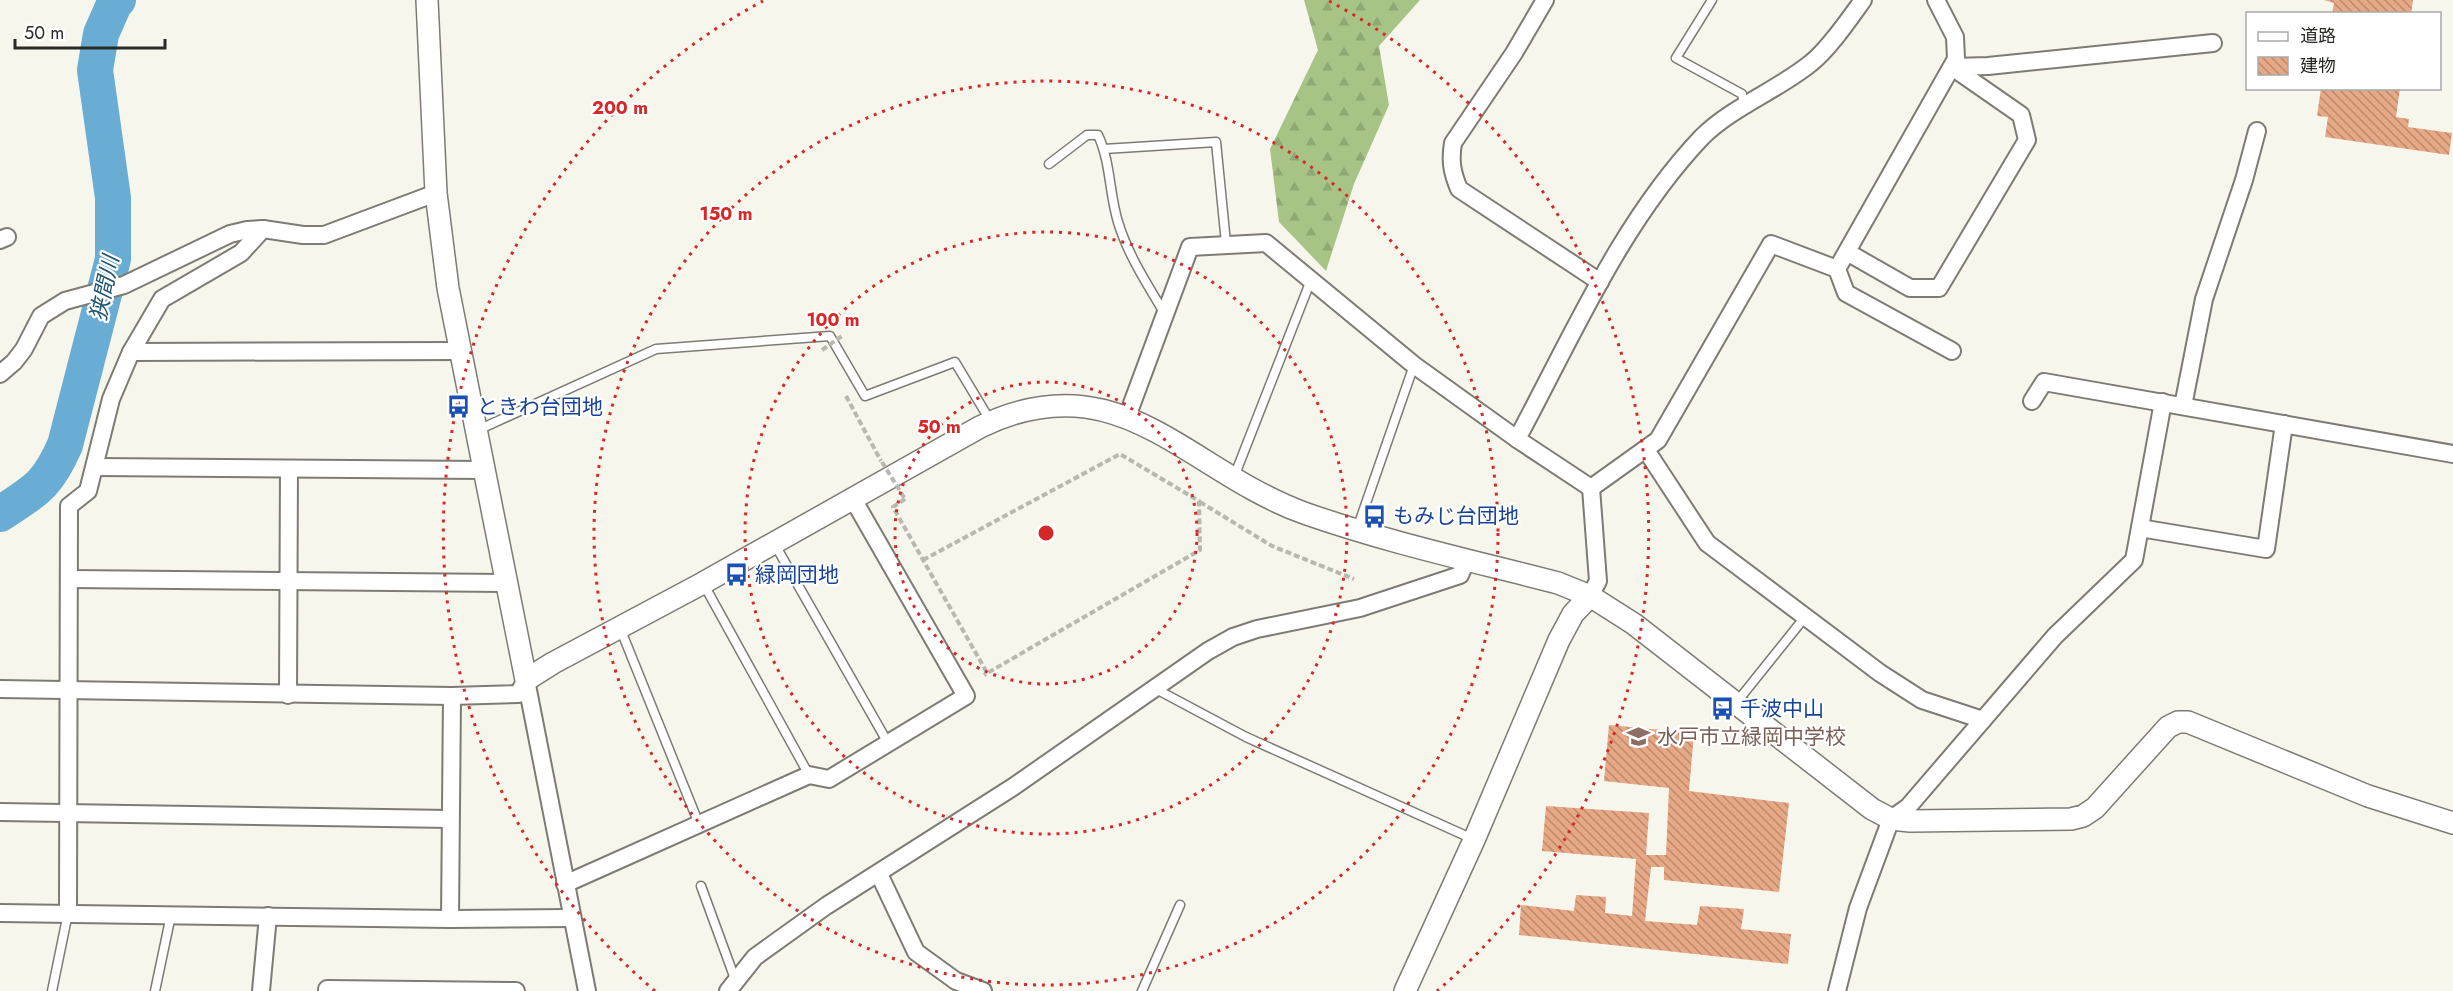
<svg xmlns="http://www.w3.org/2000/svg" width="2453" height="991" viewBox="0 0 2453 991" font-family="Jost,'Noto Sans JP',sans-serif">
<defs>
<pattern id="forest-firs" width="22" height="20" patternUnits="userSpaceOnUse" patternTransform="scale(1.5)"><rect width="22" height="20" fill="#a7c486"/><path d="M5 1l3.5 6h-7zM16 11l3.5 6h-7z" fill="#90a874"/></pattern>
<pattern id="building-back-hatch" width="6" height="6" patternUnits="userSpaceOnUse" patternTransform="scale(1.5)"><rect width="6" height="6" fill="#e7a885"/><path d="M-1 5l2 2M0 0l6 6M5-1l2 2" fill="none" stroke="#bb896d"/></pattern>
</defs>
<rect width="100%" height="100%" fill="#f7f6ec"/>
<!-- forest -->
<path fill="url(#forest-firs)" d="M 1304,0 L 1420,0 L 1379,46 L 1389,105 L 1354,184 L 1326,271 L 1279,222 L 1270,149 L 1318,50 Z"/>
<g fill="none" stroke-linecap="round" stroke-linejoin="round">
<!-- river -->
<path stroke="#69add4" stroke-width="36" d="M 0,514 C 36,490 47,486 65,445 L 113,259 L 113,198 L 95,70 L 101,34 L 115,2 L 118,0"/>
</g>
<!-- building -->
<g fill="url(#building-back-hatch)">
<path d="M 2324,0 L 2413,0 L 2411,14 L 2332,14 L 2334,3 Z"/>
<path d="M 2321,88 L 2400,88 L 2396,117 L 2409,119 L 2408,127 L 2452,133 L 2449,155 L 2325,137 L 2328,117 L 2317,116 Z"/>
<path d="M 1609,725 L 1694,733 L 1689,791 L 1789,803 L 1779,892 L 1664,880 L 1664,867 L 1651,867 L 1645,921 L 1697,925 L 1700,906 L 1744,909 L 1741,929 L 1791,934 L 1788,964 L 1519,935 L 1521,905 L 1574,911 L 1576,895 L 1606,897 L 1605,913 L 1632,916 L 1636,859 L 1542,851 L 1546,806 L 1649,813 L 1646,855 L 1666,855 L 1669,788 L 1604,781 Z"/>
</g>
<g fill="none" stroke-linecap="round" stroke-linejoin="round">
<defs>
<g id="service">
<path d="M 1712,0 L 1676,58 L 1742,94 L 1745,106"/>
<path d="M 1104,149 L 1216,142 L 1226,243"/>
<path d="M 1049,164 L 1087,135 L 1098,135 C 1111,163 1109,193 1118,222 C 1128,255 1147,284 1165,314"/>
<path d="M 478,430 L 656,349 L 830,336 L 865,396 L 955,362 L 991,422"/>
<path d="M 1234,477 L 1311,280"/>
<path d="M 1357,529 L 1414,365"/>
<path d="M 774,543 L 888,743"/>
<path d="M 703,583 L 809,775"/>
<path d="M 620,628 L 699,824"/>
<path d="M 1154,688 L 1246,737 L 1473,839"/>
<path d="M 1736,703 L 1805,617"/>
<path d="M 701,886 L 735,979"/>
<path d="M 52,991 L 68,913"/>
<path d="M 155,991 L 171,915"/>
<path d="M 1142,991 L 1180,905"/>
</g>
<g id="minor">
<path d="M 1545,0 L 1514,53 L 1453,143 C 1450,161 1452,172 1459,189 L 1600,282"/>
<path d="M 1936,0 L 1955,37 L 1956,59 L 1837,269 L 1846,293 L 1952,351"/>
<path d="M 0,240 L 7,237"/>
<path d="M 1847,252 L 1910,288 L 1939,288 L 2027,140 L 2021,115 L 1952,67 L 1988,66 L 2213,43"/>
<path d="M 131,352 L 459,351"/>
<path d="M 0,374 L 14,362 L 24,349 L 41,316 L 65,301 L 124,285 L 230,234 L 247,230 L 263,229 L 303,235 L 324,235 L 436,193"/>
<path d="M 2032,401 L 2044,382 L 2453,454"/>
<path d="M 2183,406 L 2204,299 L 2244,180 L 2257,131"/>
<path d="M 1127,417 L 1190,247 L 1266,243 L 1414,365 L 1517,439"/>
<path d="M 1646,450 L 1707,543 L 1880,673 L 1922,700 L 1983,720"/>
<path d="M 96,467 L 483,470"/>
<path d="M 1591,488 L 1658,440 L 1771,244 L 1837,269"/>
<path d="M 2140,528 L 2266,549 L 2284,424"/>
<path d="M 70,579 L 505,583"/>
<path d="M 1590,596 L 1598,581 L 1591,488 L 1517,439 C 1572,337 1621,222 1702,137 C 1732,107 1778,90 1811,63 C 1829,49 1850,18 1863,0"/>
<path d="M 526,680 L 587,991"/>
<path d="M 0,689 L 452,696 L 518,694 L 526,680"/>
<path d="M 288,695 L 289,469"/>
<path d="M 0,812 L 450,819"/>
<path d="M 879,874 L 916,952 L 956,981 L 983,991"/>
<path d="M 565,884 L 809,775 L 829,779 L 966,696 L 853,499"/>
<path d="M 0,913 L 450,919 L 572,918"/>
<path d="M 68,913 L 69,506 L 88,491 L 111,399 L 131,352 L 162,299 L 241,253 L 263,229"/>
<path d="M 450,919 L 452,696"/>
<path d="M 261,991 L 268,916"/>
<path d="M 327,991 L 327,989 L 516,991"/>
<path d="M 728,991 L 755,957 L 826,906 L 1013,787 L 1208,651 L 1233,637 L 1257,629 L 1360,608 L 1460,575 L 1467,559"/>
<path d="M 1837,991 L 1858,908 L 1891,819 L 1908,807 L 2055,636 L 2134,560 L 2163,402"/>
</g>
<g id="tertiary">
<path d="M 427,0 L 436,193 L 448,288 L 526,680 L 553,663 L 703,583 L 980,427 C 1119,359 1186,470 1304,513 C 1386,542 1473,561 1558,583 L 1590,596 L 1634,624 L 1872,809 L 1891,819 L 1910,821 L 2071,819 L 2083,816 L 2095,808 L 2168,727 L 2178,722 L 2188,722 L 2368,796 L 2453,823"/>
<path d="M 1405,991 L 1474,840 L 1559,640 L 1573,614 L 1590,596"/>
</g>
</defs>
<!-- service casing -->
<use href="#service" stroke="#7d7b73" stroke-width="11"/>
<!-- minor casing -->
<use href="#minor" stroke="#7d7b73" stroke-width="20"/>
<!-- tertiary casing -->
<use href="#tertiary" stroke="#7d7b73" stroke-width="24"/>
<!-- path -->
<g stroke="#b8b8af" stroke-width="4" stroke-dasharray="6 3" stroke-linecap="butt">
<path d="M 846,396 L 881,461"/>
<path d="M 905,499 L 893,507 L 986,671"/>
<path d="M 1200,502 L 1272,546 L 1354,579"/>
<path d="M 923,560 L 1120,454 L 1199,501 L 1200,550 L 984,675"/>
</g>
<!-- service -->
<use href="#service" stroke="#fff" stroke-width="8"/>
<!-- minor -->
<use href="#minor" stroke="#fff" stroke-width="16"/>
<!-- tertiary -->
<use href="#tertiary" stroke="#fff" stroke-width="21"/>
<!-- path-bridge -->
<g stroke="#b8b8af" stroke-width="4" stroke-dasharray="6 3" stroke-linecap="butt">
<path d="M 822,350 L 842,336"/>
<path d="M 882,462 L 905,499"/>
</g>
</g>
<!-- distance rings -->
<g fill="none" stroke="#d62828" stroke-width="3" stroke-dasharray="3 6">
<circle cx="1046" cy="533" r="151"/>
<circle cx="1046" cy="533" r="301"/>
<circle cx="1046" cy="533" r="452"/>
<path d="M655 991A602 602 0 0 1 763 1M1329 1A602 602 0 0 1 1437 991"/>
</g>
<!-- icons -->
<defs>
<symbol id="bus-bare" viewBox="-9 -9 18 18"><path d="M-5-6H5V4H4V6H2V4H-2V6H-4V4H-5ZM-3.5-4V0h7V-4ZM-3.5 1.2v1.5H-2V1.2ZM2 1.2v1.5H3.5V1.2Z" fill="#1a4fb4" stroke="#fff" stroke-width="2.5" paint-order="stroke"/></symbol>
<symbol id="school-bare" viewBox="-9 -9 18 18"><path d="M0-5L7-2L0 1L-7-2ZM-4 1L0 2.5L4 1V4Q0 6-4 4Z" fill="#8d6e63" stroke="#fff" stroke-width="2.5" paint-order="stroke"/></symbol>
</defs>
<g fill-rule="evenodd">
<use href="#bus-bare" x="442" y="390" width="33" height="33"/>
<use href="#bus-bare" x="1358" y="500" width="33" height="33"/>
<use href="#bus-bare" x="720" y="558" width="33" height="33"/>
<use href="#bus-bare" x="1706" y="692" width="33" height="33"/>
<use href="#school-bare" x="1622" y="720" width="33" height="33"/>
</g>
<g text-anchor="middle" stroke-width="4.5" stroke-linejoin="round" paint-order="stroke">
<!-- transit labels -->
<g font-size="21" fill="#164399" stroke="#fff" text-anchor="start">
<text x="477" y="414">ときわ台団地</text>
<text x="1393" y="523">もみじ台団地</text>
<text x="755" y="582">緑岡団地</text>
<text x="1740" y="716">千波中山</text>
</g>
<!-- education labels -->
<g font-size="21" fill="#785e54" stroke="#fff" text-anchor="start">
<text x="1657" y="744">水戸市立緑岡中学校</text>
</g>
<!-- water labels -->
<g font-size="22" font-style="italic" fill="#205570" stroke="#fff">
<text transform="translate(104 288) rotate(-78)" y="8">狭間川</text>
</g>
</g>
<circle cx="1046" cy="533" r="9" fill="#d62828" stroke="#fff" stroke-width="3"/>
<g font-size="18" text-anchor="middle" font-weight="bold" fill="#d62828" stroke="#fff" stroke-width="4.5" stroke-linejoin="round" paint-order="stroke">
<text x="620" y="114">200 m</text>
<text x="726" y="220">150 m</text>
<text x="833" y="326">100 m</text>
<text x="939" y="433">50 m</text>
</g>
<!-- legend -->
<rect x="2246" y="12" width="195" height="78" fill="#ffffff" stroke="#a9a9a8" stroke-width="1.5"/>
<rect x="2258" y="32" width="30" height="9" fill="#ffffff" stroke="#a9a9a8" stroke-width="1.5"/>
<text x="2300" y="42" font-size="18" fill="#292925">道路</text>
<rect x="2258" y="57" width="30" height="18" fill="url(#building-back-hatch)" stroke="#a9a9a8" stroke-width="1.5"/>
<text x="2300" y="72" font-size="18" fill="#292925">建物</text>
<!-- scale -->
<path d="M15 39v9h150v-9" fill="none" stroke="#292925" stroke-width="3"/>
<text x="24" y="39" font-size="18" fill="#292925" stroke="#ffffff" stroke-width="4.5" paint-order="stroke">50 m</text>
</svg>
